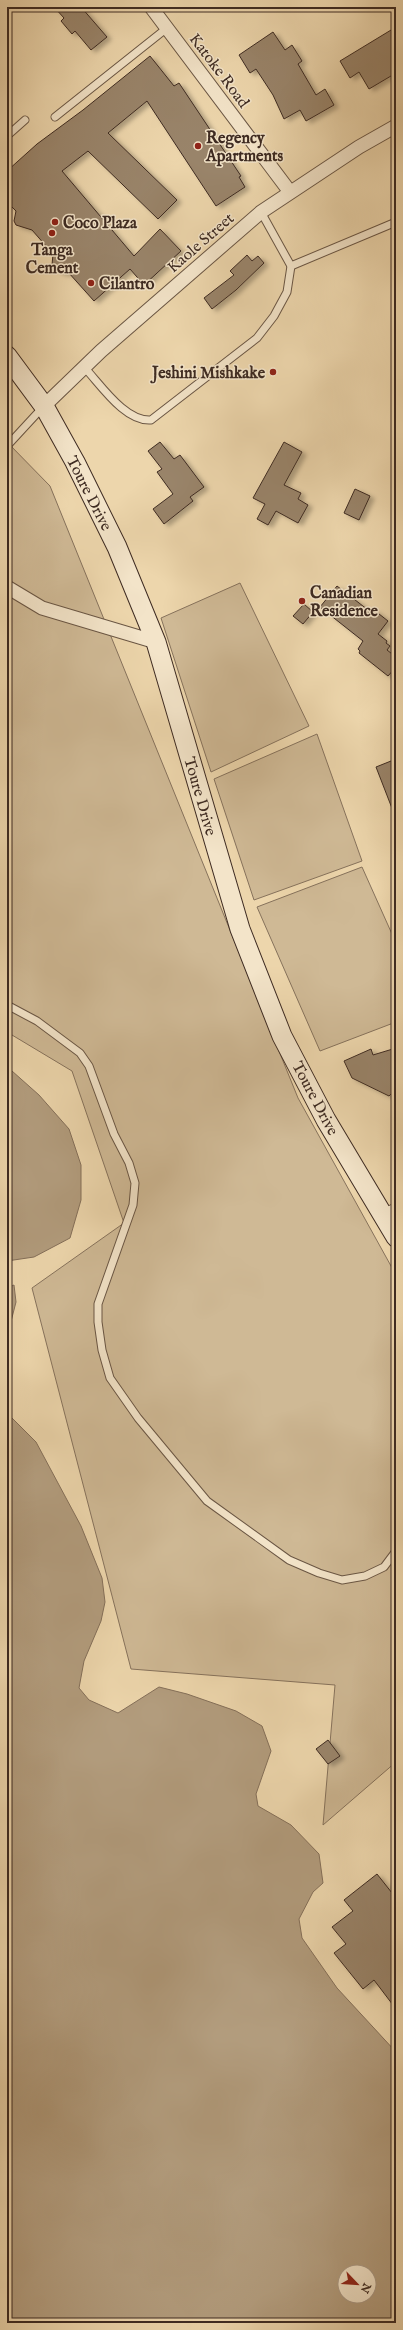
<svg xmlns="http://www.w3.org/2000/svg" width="403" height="2330" viewBox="0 0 403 2330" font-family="'IM FELL English',serif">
<defs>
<filter id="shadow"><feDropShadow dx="4.5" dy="2.5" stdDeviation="2" flood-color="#0004"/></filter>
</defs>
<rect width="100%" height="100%" fill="#edd6ac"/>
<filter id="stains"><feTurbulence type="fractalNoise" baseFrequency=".005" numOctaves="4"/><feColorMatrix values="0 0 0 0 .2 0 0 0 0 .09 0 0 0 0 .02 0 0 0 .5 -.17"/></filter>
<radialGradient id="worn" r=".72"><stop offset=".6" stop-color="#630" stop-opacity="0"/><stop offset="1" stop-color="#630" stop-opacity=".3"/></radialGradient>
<!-- green -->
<g fill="#cfb995" stroke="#86725c">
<path d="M 7,442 L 50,486 L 298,1098 L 396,1275 L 396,1762 L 323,1825 L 335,1685 L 131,1669 L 32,1288 L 124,1223 L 72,1071 L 7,1032 Z"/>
<path d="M 240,583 L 309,726 L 211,772 L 161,618 Z"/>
<path d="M 317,734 L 362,861 L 254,900 L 214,779 Z"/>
<path d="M 362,867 L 396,943 L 396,1022 L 320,1051 L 257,907 Z"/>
</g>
<!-- water -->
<g fill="#b29c7d" stroke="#846f59" fill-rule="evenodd">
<path d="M 7,1070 L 12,1071 L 39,1095 L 69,1129 L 81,1165 L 81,1200 L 70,1238 L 34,1257 L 7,1261 Z"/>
<path d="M 14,1285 L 16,1302 L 7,1337 L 7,1288 Z"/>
<path d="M 7,1413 L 36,1442 L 81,1526 L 102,1578 L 105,1602 L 101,1621 L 84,1661 L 79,1688 L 89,1700 L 118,1713 L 159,1687 L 187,1694 L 236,1711 L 262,1726 L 271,1751 L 256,1794 L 258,1806 L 291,1825 L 319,1854 L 323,1883 L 313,1892 L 299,1919 L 302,1938 L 337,1988 L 396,2052 L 396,2323 L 7,2323 ZM 345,2272 L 369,2272 L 369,2296 L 345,2296 Z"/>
</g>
<!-- building -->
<g fill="#99846a" stroke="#3e2b22" filter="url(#shadow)">
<path d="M 54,7 L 81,7 L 107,37 L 91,50 L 75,31 L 72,34 L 61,21 L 64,18 Z"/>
<path d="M 396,27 L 396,73 L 369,89 L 359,72 L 350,78 L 340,61 Z"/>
<path d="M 273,32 L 285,50 L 292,45 L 302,61 L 298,64 L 316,95 L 325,89 L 334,105 L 306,121 L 300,110 L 284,119 L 273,95 L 256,69 L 250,73 L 239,55 Z"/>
<path d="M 150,56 L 174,86 L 179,83 L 241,176 L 239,177 L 245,187 L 216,206 L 147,101 L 108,133 L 177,200 L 158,219 L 88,151 L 62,171 L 134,256 L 160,229 L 181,251 L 144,285 L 130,269 L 94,301 L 68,272 L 63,273 L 55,269 L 52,265 L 53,254 L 32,230 L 16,225 L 14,221 L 16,211 L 7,202 L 7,171 L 37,144 L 83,110 Z"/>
<path d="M 247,255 L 252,261 L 258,256 L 264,263 L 236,290 L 212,309 L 204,298 L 234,275 L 230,271 Z"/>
<path d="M 160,442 L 174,459 L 180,455 L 204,487 L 190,497 L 193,501 L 164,524 L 153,509 L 173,494 L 157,472 L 162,469 L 148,451 Z"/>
<path d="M 284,442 L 302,452 L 284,485 L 301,493 L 298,499 L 308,505 L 298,523 L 276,511 L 268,525 L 257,519 L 265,504 L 253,498 Z"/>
<path d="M 355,489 L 370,496 L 359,520 L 344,513 Z"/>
<path d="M 337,586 L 372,613 L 374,610 L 388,621 L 378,634 L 387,641 L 386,643 L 390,646 L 387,650 L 396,657 L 396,667 L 388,676 L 359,653 L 360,651 L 358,649 L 363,641 L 320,607 Z"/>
<path d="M 304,604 L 313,612 L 303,624 L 293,616 Z"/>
<path d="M 396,759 L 396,816 L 395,816 L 376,767 Z"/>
<path d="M 396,1048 L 396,1089 L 389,1096 L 352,1078 L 344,1061 L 371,1049 L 373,1055 Z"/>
<path d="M 328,1740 L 340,1756 L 328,1764 L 316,1749 Z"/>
<path d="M 377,1874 L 396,1898 L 396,2009 L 374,1980 L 363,1989 L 334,1953 L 346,1944 L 332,1927 L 353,1911 L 344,1900 Z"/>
</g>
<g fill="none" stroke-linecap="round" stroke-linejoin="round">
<defs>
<g id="lane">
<path d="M 55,117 L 167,28"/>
<path d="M 7,136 L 25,120"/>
<path d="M 291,266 L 396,222"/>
<path d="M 84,367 C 101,385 125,422 151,420 L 257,338 L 274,316 L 287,292 L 291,266 L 261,212"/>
<path d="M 7,446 L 43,407"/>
<path d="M 7,1005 L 37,1021 L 80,1053 L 89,1066 L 114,1134 L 129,1163 L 135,1183 L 133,1205 L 98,1304 L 98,1322 L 102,1350 L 110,1378 L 138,1418 L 207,1501 L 289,1560 L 319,1573 L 342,1580 L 365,1576 L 384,1567 L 396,1551"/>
</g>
<g id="street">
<path d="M 151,7 L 290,192"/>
<path d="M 44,406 L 101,351 L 261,212 L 359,147 L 396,126"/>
<path d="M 7,587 L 42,608 L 156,642"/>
<path d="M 383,1216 L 396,1210"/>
</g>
<path id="secondary" d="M 7,356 L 44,406 L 75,462 L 117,547 L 156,642 L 240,929 L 282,1036 L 326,1120 L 396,1237"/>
</defs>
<!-- lane casing -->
<use href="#lane" stroke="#6a5644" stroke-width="9"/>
<!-- street casing -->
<use href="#street" stroke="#6a5644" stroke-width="15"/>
<!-- secondary casing -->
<use href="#secondary" stroke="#3e2b22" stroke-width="21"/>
<!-- lane -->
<use href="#lane" stroke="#f3e4c9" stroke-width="7"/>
<!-- street -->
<use href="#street" stroke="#f3e4c9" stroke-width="13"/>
<!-- secondary -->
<use href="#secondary" stroke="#f3e4c9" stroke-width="19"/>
</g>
<!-- markers -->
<g fill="#8f2418" stroke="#f3e4c9" stroke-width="1.5">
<circle cx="198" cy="146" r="4"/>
<circle cx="55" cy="222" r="4"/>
<circle cx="52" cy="233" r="4"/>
<circle cx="91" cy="283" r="4"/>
<circle cx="273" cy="372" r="4"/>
<circle cx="302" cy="601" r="4"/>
</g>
<g text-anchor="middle" stroke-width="3" stroke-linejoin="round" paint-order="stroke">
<!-- street labels -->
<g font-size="16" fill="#3e2b22" stroke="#f3e4c9">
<text transform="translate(220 70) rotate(53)" y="6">Katoke Road</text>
<text transform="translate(200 242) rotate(-41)" y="6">Kaole Street</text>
<text transform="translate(90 493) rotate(63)" y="6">Toure Drive</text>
<text transform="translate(201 796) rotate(74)" y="6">Toure Drive</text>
<text transform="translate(316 1098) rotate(62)" y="6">Toure Drive</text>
</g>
<!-- poi labels -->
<g font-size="16" font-weight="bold" fill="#3e2b22" stroke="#f3e4c9" text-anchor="start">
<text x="206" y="143">Regency<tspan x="206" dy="18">Apartments</tspan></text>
<text x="63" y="228">Coco Plaza</text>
<text x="52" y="255" text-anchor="middle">Tanga<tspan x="52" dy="18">Cement</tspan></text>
<text x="99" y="289">Cilantro</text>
<text x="265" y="378" text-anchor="end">Jeshini Mishkake</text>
<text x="310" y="598">Canadian<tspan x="310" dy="18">Residence</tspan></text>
</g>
</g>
<!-- margin -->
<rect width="403" height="2330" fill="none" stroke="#edd6ac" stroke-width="24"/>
<rect x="8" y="8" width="387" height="2314" fill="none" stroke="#3e2b22" stroke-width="2"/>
<rect x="12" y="12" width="379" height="2306" fill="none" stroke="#3e2b22"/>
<!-- north arrow -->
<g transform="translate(357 2284) rotate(115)"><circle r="19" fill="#f3e4c9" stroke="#ab9a86"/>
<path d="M0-3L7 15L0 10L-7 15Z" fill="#8f2418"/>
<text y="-6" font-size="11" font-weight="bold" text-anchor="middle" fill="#3e2b22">N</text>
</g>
<rect width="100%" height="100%" filter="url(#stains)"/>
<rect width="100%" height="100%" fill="url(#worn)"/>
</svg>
